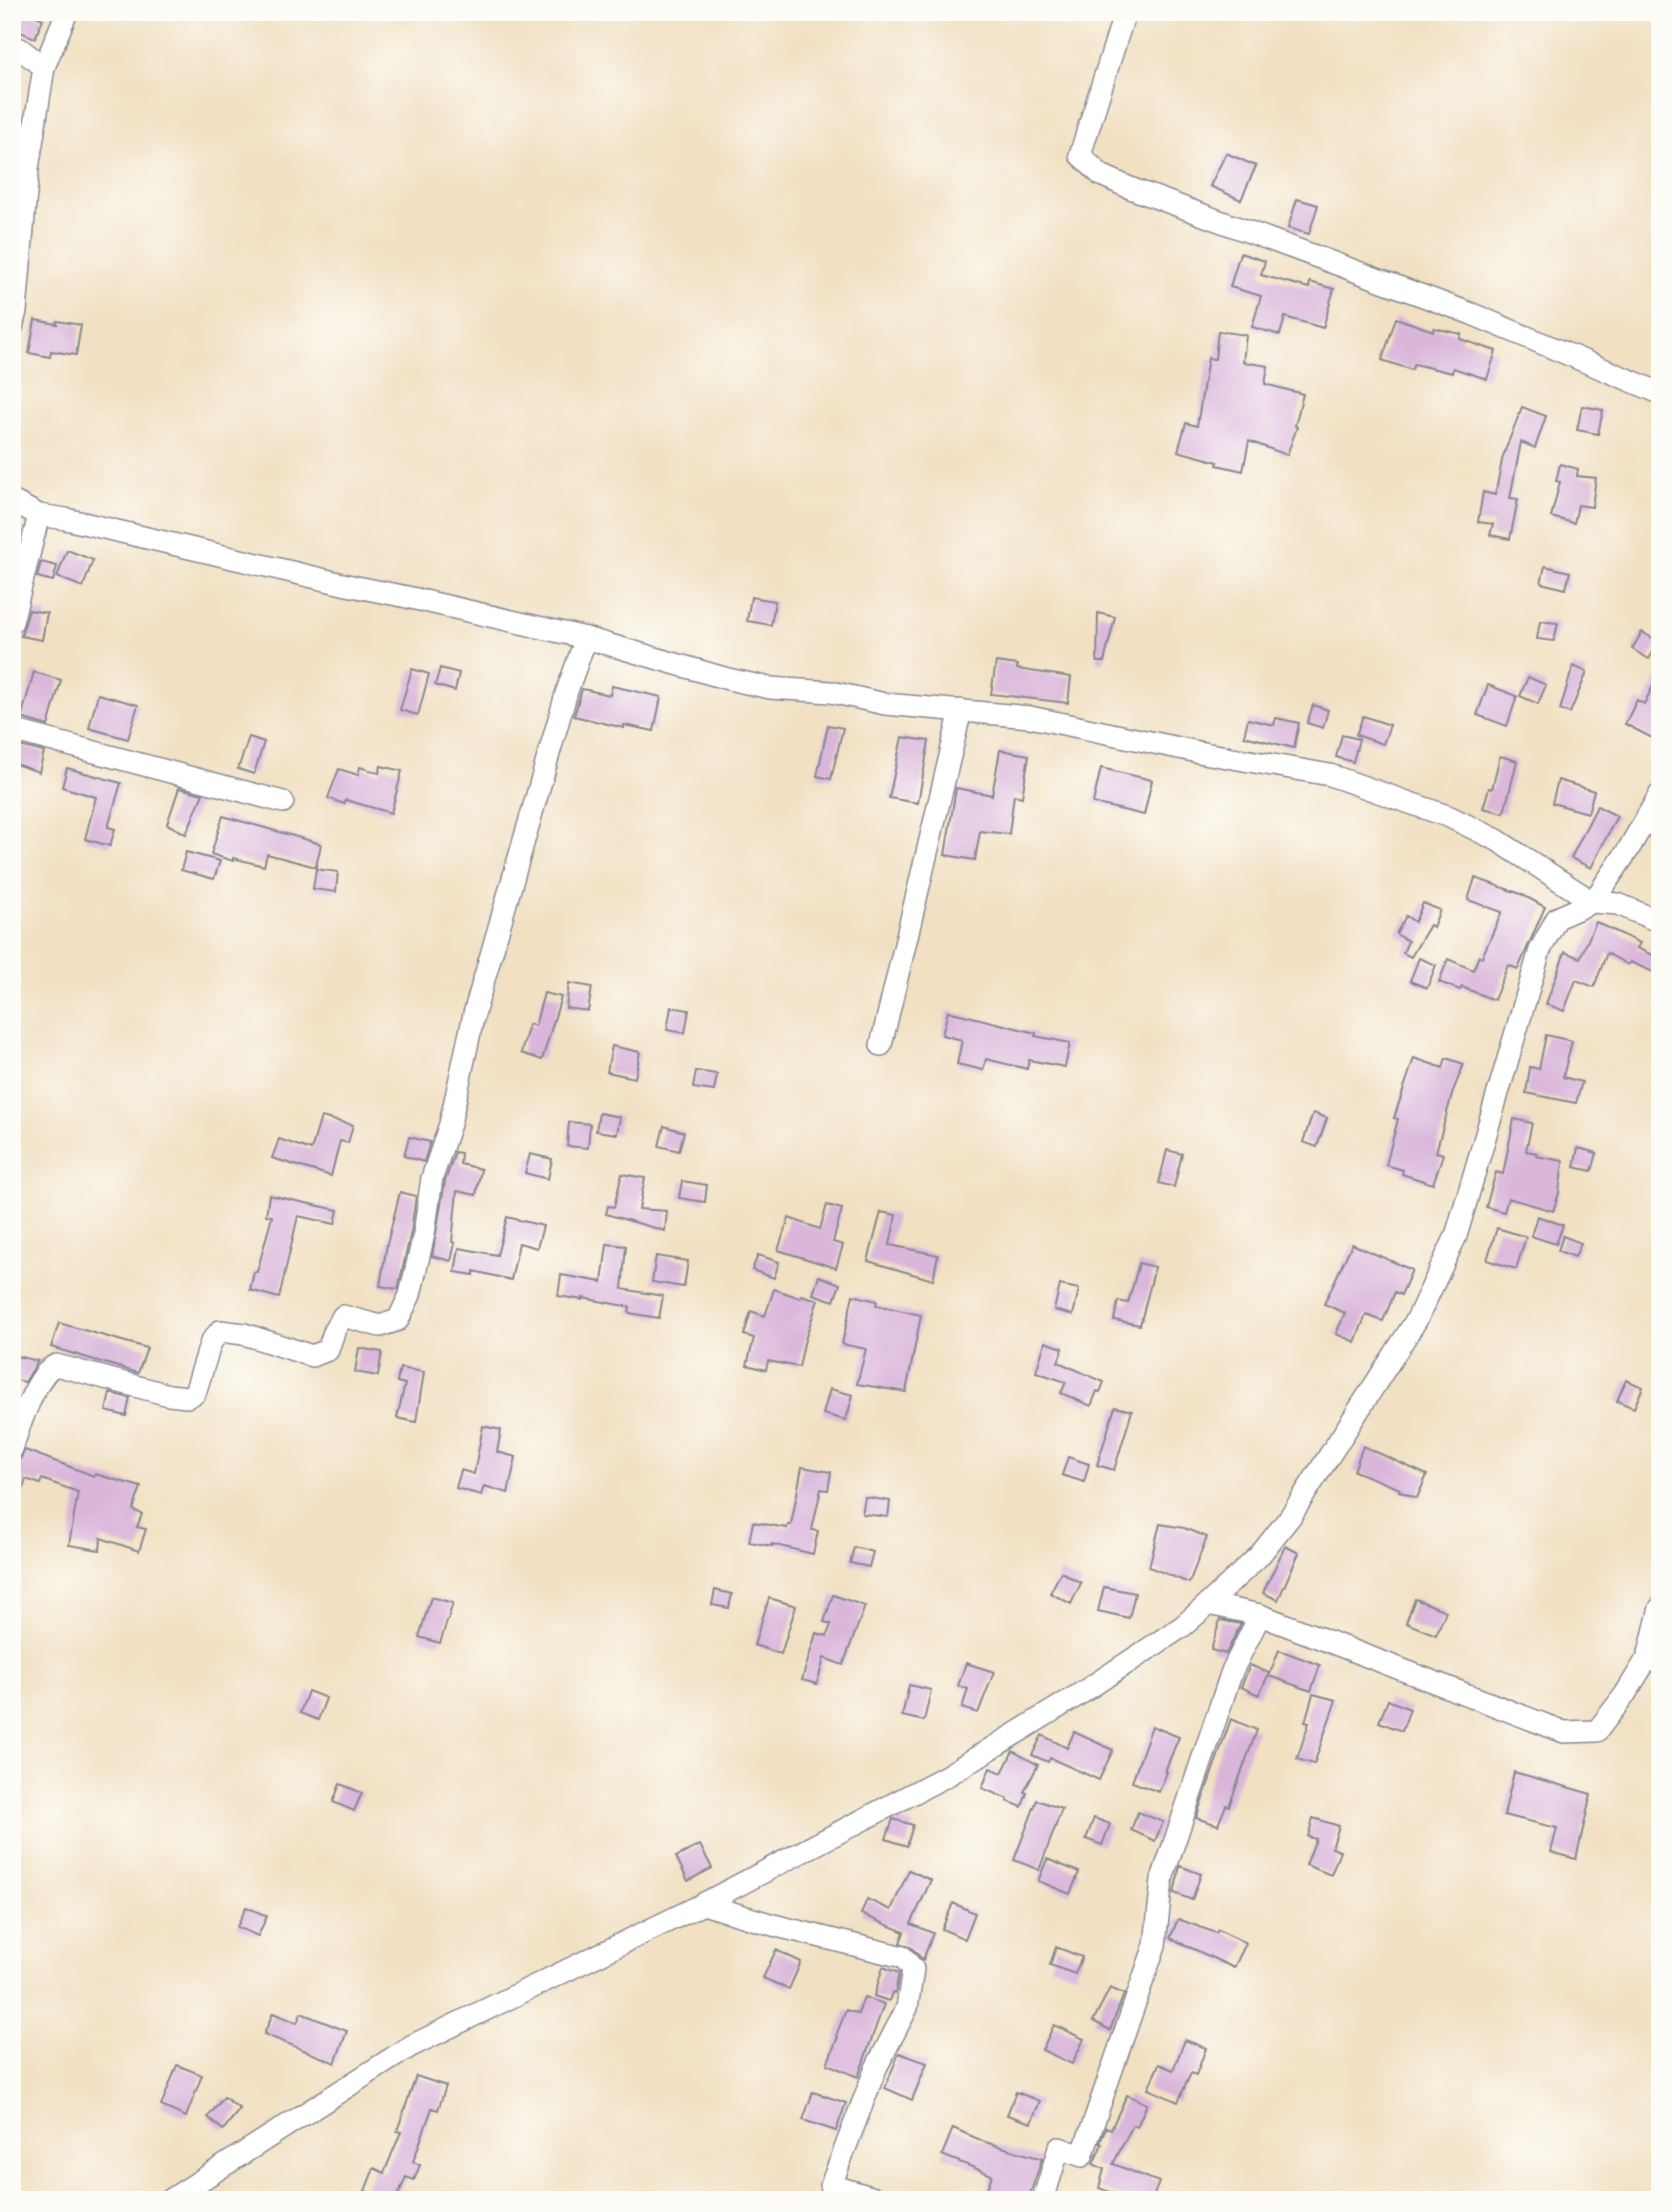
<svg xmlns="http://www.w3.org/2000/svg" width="1672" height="2212" viewBox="0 0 1672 2212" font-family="Dekko,sans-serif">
<rect width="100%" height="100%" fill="#fdfcf7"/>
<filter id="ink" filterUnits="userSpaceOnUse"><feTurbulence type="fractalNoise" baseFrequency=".0143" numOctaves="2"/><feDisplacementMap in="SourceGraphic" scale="14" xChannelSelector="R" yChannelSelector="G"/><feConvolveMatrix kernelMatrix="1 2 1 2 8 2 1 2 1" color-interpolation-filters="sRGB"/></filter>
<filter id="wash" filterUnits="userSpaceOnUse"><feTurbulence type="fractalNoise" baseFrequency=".00686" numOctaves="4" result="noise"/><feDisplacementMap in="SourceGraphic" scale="28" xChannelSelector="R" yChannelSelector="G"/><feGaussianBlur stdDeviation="1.57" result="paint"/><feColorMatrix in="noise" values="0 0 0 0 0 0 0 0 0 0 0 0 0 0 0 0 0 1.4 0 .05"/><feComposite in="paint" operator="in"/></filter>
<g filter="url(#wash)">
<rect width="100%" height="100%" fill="#f1e0c2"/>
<g id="blocks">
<!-- building -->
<g fill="#dab6db">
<path d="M 20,12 L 27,12 L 43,19 L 35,38 L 13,29 Z"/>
<path d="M 1226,153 L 1256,166 L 1241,200 L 1210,186 Z"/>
<path d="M 1297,199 L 1318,205 L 1309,234 L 1288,228 Z"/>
<path d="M 1240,253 L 1265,261 L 1261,275 L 1309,288 L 1310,282 L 1334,289 L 1323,328 L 1285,317 L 1280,335 L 1252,327 L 1261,296 L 1230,287 Z"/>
<path d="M 1396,318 L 1433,331 L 1434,328 L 1461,334 L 1460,339 L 1496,351 L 1487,379 L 1453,368 L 1452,373 L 1414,364 L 1412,370 L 1382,360 Z"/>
<path d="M 35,320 L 57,324 L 57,321 L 81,325 L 76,355 L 51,351 L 50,357 L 29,353 Z"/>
<path d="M 1218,331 L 1246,335 L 1243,362 L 1268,366 L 1265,384 L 1303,394 L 1295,426 L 1297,427 L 1287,455 L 1249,441 L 1243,471 L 1217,465 L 1218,462 L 1178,451 L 1186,423 L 1197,426 L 1208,358 L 1215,359 Z"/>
<path d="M 1582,406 L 1603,410 L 1598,434 L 1577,430 Z"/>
<path d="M 1522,407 L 1546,416 L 1535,448 L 1521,442 L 1510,498 L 1518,499 L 1510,539 L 1490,535 L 1493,524 L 1478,522 L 1483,492 L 1495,495 L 1503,456 Z"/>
<path d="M 1560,464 L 1578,469 L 1577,476 L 1596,478 L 1592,507 L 1578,505 L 1574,523 L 1551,517 L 1560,482 L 1556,481 Z"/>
<path d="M 67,550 L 93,560 L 83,587 L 57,577 Z"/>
<path d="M 41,562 L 57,566 L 53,581 L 37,577 Z"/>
<path d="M 1545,566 L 1570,572 L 1566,589 L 1541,583 Z"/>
<path d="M 751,597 L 775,601 L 771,625 L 747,621 Z"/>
<path d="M 29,610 L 47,613 L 42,640 L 21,636 Z"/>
<path d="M 1098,613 L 1115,617 L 1104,662 L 1097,662 Z"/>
<path d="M 1540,621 L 1558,623 L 1554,641 L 1537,639 Z"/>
<path d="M 1642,632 L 1659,642 L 1649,659 L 1632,649 Z"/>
<path d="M 996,662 L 1018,665 L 1017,669 L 1071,677 L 1068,703 L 991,694 Z"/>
<path d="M 1573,666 L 1587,672 L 1570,713 L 1560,710 Z"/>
<path d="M 440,668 L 459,673 L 455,691 L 435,685 Z"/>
<path d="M 412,669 L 429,674 L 418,715 L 400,710 Z"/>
<path d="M 34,672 L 61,680 L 48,726 L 21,718 Z"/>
<path d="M 1660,672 L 1660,742 L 1625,724 L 1637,700 L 1644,704 Z"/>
<path d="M 1528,677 L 1546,685 L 1538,704 L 1520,696 Z"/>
<path d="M 1488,685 L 1517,696 L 1507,726 L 1477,715 Z"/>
<path d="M 612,686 L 661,697 L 654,731 L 624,725 L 624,728 L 574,716 L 582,689 L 610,695 Z"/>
<path d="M 98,694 L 138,705 L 128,739 L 89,728 Z"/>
<path d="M 1313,705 L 1328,710 L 1323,728 L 1307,723 Z"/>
<path d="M 1363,716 L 1390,725 L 1383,744 L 1356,735 Z"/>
<path d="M 1276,718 L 1299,723 L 1294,748 L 1244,736 L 1248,719 L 1274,725 Z"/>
<path d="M 828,725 L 843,728 L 831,779 L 817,776 Z"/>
<path d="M 1342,735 L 1359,739 L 1353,762 L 1336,757 Z"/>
<path d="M 249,737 L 264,742 L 254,774 L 238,769 Z"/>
<path d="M 902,737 L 929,741 L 918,803 L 889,798 Z"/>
<path d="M 16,745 L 44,752 L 39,772 L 12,763 Z"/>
<path d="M 1000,750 L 1029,755 L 1022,797 L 1014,795 L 1009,834 L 980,831 L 975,860 L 945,855 L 956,788 L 992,795 Z"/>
<path d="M 1500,756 L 1517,761 L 1504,813 L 1483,808 L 1489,788 L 1492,789 Z"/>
<path d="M 381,766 L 402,771 L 391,813 L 346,800 L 344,804 L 328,798 L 339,769 L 358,775 L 360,767 L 379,773 Z"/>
<path d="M 67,768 L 121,783 L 108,827 L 115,829 L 110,846 L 85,839 L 96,797 L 62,787 Z"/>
<path d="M 1101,768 L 1152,780 L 1144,815 L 1093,803 Z"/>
<path d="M 1558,780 L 1594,791 L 1588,813 L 1552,803 Z"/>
<path d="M 179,788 L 203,794 L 186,834 L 167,824 Z"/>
<path d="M 1597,806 L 1617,816 L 1591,868 L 1571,858 Z"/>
<path d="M 223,816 L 321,844 L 316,867 L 267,854 L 264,866 L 233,858 L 233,861 L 211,854 Z"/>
<path d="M 186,852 L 220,861 L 214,879 L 181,870 Z"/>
<path d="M 316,869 L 338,872 L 336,892 L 313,889 Z"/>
<path d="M 1475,878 L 1521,894 L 1545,907 L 1518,969 L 1508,965 L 1494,1000 L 1462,987 L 1460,990 L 1439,982 L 1448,959 L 1473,970 L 1479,956 L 1482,957 L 1502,912 L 1468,900 Z"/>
<path d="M 1423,903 L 1440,910 L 1433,927 L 1430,925 L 1411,957 L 1403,953 L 1408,941 L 1396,934 L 1406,916 L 1415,922 Z"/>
<path d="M 1596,922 L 1640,943 L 1637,948 L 1659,958 L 1653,972 L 1630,962 L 1628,965 L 1607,953 L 1594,987 L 1576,980 L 1564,1011 L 1546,1004 L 1565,952 L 1580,958 Z"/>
<path d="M 1419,958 L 1436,965 L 1427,988 L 1410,981 Z"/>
<path d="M 569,983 L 592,987 L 588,1011 L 566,1008 Z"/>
<path d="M 544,993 L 561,997 L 542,1060 L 521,1053 L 529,1024 L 535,1026 Z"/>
<path d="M 671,1007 L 689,1010 L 685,1033 L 667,1030 Z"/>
<path d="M 948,1011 L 1036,1033 L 1035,1036 L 1070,1043 L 1065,1067 L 1029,1060 L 1027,1069 L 986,1059 L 983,1070 L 957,1064 L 962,1040 L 942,1035 Z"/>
<path d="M 1546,1035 L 1572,1041 L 1563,1077 L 1582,1082 L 1576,1103 L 1526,1093 L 1530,1067 L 1539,1069 Z"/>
<path d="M 612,1046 L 640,1052 L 635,1078 L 607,1072 Z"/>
<path d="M 1414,1058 L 1443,1068 L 1446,1058 L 1464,1064 L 1453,1091 L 1436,1152 L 1443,1154 L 1433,1184 L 1402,1174 L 1403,1170 L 1386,1165 L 1398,1119 L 1394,1118 Z"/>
<path d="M 696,1071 L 717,1074 L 714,1091 L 693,1088 Z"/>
<path d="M 599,1113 L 620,1117 L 617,1134 L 596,1131 Z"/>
<path d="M 1313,1113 L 1327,1118 L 1317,1147 L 1303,1142 Z"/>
<path d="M 321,1117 L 353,1125 L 348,1143 L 340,1141 L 331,1176 L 272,1158 L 279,1139 L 311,1150 Z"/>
<path d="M 1514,1119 L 1532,1123 L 1526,1151 L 1537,1153 L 1536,1156 L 1563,1161 L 1559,1193 L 1553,1211 L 1508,1198 L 1504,1212 L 1486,1207 L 1496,1172 L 1503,1174 Z"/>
<path d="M 569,1122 L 590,1124 L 588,1148 L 567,1146 Z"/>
<path d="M 664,1126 L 684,1132 L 679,1151 L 659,1146 Z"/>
<path d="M 409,1137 L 430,1142 L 424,1162 L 404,1156 Z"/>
<path d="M 1578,1148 L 1597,1153 L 1592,1171 L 1574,1167 Z"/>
<path d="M 1167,1150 L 1182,1154 L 1174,1187 L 1159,1183 Z"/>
<path d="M 455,1152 L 461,1153 L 460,1164 L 481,1169 L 476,1195 L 457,1191 L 452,1242 L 455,1243 L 451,1261 L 432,1256 L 445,1181 Z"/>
<path d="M 530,1154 L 552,1159 L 548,1179 L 525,1173 Z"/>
<path d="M 622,1174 L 645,1178 L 639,1209 L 667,1211 L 665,1231 L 606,1214 L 608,1206 L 614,1207 Z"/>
<path d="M 682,1181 L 707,1185 L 705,1202 L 679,1198 Z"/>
<path d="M 400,1192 L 416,1196 L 411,1232 L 398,1289 L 380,1286 L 387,1244 Z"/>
<path d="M 269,1195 L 338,1210 L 335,1224 L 298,1216 L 279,1298 L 250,1290 L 254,1272 L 257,1272 L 272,1216 L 266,1215 Z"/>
<path d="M 827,1205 L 842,1209 L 833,1242 L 843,1245 L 836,1268 L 778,1250 L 789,1218 L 820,1229 Z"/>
<path d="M 881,1212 L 896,1215 L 890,1245 L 938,1255 L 933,1280 L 868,1261 Z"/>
<path d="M 1537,1216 L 1563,1225 L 1556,1244 L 1531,1236 Z"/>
<path d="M 507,1217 L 543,1226 L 537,1248 L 519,1243 L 511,1280 L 474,1271 L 474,1275 L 455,1272 L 459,1248 L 497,1255 Z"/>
<path d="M 1497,1228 L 1526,1237 L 1516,1269 L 1487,1260 Z"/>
<path d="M 1563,1236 L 1581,1243 L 1575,1257 L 1558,1251 Z"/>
<path d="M 607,1244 L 626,1246 L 622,1289 L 663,1296 L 659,1318 L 629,1313 L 630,1307 L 583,1298 L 583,1300 L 558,1296 L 561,1275 L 602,1282 Z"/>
<path d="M 1352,1244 L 1412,1270 L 1401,1295 L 1395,1292 L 1383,1321 L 1366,1315 L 1355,1342 L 1336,1334 L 1345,1313 L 1324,1304 Z"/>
<path d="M 758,1255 L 779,1262 L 774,1278 L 752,1270 Z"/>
<path d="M 656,1256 L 688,1261 L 684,1287 L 652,1282 Z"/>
<path d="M 1139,1263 L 1155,1267 L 1140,1325 L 1114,1320 L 1118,1301 L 1128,1303 Z"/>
<path d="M 819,1276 L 840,1284 L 834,1301 L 813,1294 Z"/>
<path d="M 1060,1285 L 1079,1289 L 1073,1315 L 1054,1310 Z"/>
<path d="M 774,1289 L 800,1298 L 801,1295 L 818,1300 L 804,1343 L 799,1367 L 768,1361 L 766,1370 L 747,1365 L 754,1338 L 744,1335 L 751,1311 L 765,1316 Z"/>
<path d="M 853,1295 L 877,1301 L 876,1305 L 921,1315 L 906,1392 L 857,1384 L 866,1349 L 842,1344 Z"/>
<path d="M 59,1323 L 147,1348 L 138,1373 L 51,1347 Z"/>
<path d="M 1045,1342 L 1063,1348 L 1058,1362 L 1104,1382 L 1100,1392 L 1097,1391 L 1091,1406 L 1061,1393 L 1066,1382 L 1036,1372 Z"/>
<path d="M 359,1348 L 382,1352 L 378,1376 L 355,1372 Z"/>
<path d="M 12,1355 L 38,1361 L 25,1382 L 12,1379 Z"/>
<path d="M 400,1368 L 424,1372 L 416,1422 L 397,1418 L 405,1384 L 397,1382 Z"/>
<path d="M 1626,1380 L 1643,1387 L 1634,1408 L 1617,1401 Z"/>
<path d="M 830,1389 L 853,1395 L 846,1420 L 823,1414 Z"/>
<path d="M 110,1393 L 130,1398 L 126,1416 L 106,1411 Z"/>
<path d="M 1115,1407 L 1132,1411 L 1114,1470 L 1097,1465 Z"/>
<path d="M 483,1426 L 501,1430 L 497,1452 L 516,1457 L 508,1493 L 484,1486 L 481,1495 L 456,1488 L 461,1470 L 474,1474 Z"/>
<path d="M 1363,1446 L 1427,1475 L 1417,1498 L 1399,1491 L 1400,1489 L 1354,1471 Z"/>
<path d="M 25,1450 L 94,1476 L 95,1474 L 141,1487 L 133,1510 L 142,1514 L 137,1527 L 146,1529 L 139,1551 L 101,1538 L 100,1550 L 69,1545 L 78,1492 L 42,1479 L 40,1484 L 26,1479 L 17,1510 L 12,1509 L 12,1462 L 20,1459 Z"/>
<path d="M 1068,1457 L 1089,1464 L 1084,1482 L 1062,1475 Z"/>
<path d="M 802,1467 L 831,1472 L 828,1490 L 821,1489 L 812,1530 L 818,1531 L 813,1554 L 772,1544 L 772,1546 L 749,1542 L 753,1522 L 787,1528 L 788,1525 L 791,1525 Z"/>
<path d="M 865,1497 L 890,1501 L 888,1517 L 862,1514 Z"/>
<path d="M 1160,1524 L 1184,1528 L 1207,1537 L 1189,1583 L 1149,1567 Z"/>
<path d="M 1285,1546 L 1299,1553 L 1278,1600 L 1263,1593 Z"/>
<path d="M 854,1547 L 873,1552 L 869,1567 L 850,1563 Z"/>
<path d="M 1061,1572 L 1081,1583 L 1071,1604 L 1050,1593 Z"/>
<path d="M 1104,1587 L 1135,1593 L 1129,1618 L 1098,1611 Z"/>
<path d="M 715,1590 L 732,1594 L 729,1608 L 712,1605 Z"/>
<path d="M 833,1595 L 865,1606 L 843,1665 L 824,1658 L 817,1684 L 802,1680 L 816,1633 L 827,1636 L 831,1624 L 824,1622 Z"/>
<path d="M 431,1597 L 453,1603 L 440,1643 L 419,1637 Z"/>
<path d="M 769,1598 L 796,1606 L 781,1654 L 754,1645 Z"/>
<path d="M 1415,1599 L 1446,1611 L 1436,1635 L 1406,1623 Z"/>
<path d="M 1220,1620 L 1241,1624 L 1226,1654 L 1211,1650 Z"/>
<path d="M 1279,1650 L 1320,1665 L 1311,1691 L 1269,1676 Z"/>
<path d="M 966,1663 L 994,1672 L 978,1713 L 962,1708 L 968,1689 L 958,1686 Z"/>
<path d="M 1250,1665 L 1269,1673 L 1259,1695 L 1241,1687 Z"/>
<path d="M 909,1685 L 931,1690 L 924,1721 L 902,1716 Z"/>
<path d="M 308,1691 L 326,1698 L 318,1720 L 300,1713 Z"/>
<path d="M 1313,1694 L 1336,1700 L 1314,1764 L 1297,1759 L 1309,1723 L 1305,1722 Z"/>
<path d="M 1388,1700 L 1410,1709 L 1402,1731 L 1379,1722 Z"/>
<path d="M 1231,1719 L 1257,1730 L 1229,1806 L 1226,1805 L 1218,1825 L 1196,1818 Z"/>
<path d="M 1152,1726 L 1179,1737 L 1165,1771 L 1167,1772 L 1159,1792 L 1132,1782 Z"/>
<path d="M 1074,1732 L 1113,1750 L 1099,1780 L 1050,1758 L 1048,1762 L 1032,1755 L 1042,1735 L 1067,1748 Z"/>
<path d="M 1013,1751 L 1038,1765 L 1024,1792 L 1027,1793 L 1022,1807 L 1007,1801 L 1008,1799 L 982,1788 L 990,1768 L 1002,1773 Z"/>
<path d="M 1514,1772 L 1591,1794 L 1576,1859 L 1551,1852 L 1557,1828 L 1504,1815 Z"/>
<path d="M 340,1784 L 362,1793 L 354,1811 L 333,1802 Z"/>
<path d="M 1037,1800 L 1062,1809 L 1039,1870 L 1014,1860 Z"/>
<path d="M 1138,1812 L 1163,1822 L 1155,1841 L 1131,1830 Z"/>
<path d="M 1094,1818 L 1110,1824 L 1102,1845 L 1086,1839 Z"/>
<path d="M 1313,1818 L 1339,1826 L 1332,1848 L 1340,1851 L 1331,1875 L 1306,1865 L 1316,1839 L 1308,1837 Z"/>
<path d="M 893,1819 L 913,1825 L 907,1846 L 886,1839 Z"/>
<path d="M 700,1845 L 712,1868 L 688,1881 L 676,1857 Z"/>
<path d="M 1047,1859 L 1079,1872 L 1070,1894 L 1038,1881 Z"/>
<path d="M 1180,1866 L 1201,1874 L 1192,1900 L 1174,1893 Z"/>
<path d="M 909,1870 L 931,1880 L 911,1924 L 933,1933 L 923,1960 L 912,1948 L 900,1943 L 904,1932 L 861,1914 L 867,1899 L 891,1910 Z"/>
<path d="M 953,1903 L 975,1913 L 965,1939 L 942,1929 Z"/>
<path d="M 246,1907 L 267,1916 L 258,1936 L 237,1927 Z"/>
<path d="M 1178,1919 L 1216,1933 L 1218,1930 L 1246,1943 L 1234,1968 L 1170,1938 Z"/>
<path d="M 1056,1947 L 1082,1957 L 1075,1974 L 1050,1965 Z"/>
<path d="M 776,1950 L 801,1962 L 789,1989 L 763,1978 Z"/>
<path d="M 883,1967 L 899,1973 L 895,1994 L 892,1993 L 889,2001 L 874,1996 Z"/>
<path d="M 1110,1988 L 1124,1994 L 1110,2030 L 1093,2021 Z"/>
<path d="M 864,1997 L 884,2004 L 858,2077 L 827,2064 L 838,2037 L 836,2036 L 846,2010 L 858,2014 Z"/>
<path d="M 273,2013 L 297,2023 L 301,2013 L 347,2031 L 335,2063 L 264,2034 Z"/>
<path d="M 1054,2025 L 1084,2039 L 1072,2064 L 1042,2050 Z"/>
<path d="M 1185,2040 L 1206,2048 L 1196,2075 L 1191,2073 L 1178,2102 L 1148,2089 L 1159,2064 L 1173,2070 Z"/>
<path d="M 899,2053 L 927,2063 L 912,2100 L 885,2088 Z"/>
<path d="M 177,2065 L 202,2075 L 186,2117 L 161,2106 Z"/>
<path d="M 416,2076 L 446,2086 L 438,2110 L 432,2108 L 413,2162 L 420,2165 L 414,2180 L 406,2177 L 396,2200 L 385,2200 L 365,2191 L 374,2168 L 384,2173 L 401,2132 L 397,2131 Z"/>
<path d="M 813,2092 L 846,2103 L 836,2131 L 803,2120 Z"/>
<path d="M 1016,2092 L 1040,2101 L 1031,2123 L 1007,2115 Z"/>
<path d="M 1127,2095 L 1147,2104 L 1137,2127 L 1133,2125 L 1113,2164 L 1159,2182 L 1152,2200 L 1130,2200 L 1099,2188 L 1104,2169 L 1093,2164 L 1102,2144 L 1100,2143 L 1106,2127 L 1111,2129 Z"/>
<path d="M 224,2097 L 240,2109 L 223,2130 L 208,2117 Z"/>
<path d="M 953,2128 L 985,2142 L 1042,2159 L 1028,2200 L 983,2200 L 992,2175 L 942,2155 Z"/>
</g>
</g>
</g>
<g filter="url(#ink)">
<use href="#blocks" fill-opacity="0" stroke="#868890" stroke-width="2"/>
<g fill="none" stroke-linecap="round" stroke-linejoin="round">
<defs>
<g id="street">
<path d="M 1125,12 L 1080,155 L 1101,175 L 1130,188 L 1472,314 L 1660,393"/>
<path d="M 12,47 L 20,49 L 44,67 L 28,169 L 16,311 L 12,327"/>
<path d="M 44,67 L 67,12"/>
<path d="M 12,501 L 39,515 L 66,519 L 347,585 L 407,597 L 586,638 L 728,679 L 770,688 L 831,692 L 885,704 L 1030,717 L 1198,752 L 1330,775 L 1450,817 L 1497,840 L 1593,902 L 1618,904 L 1660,922"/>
<path d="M 12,622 L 39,515"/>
<path d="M 12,730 L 283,802"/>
<path d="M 881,1045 L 961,710"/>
<path d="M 12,1449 C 18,1429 37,1372 56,1365 L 169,1395 L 187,1397 L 195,1393 L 211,1342 L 220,1331 L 244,1334 L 312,1356 L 328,1350 L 335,1329 L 343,1316 L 380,1326 L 398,1320 L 410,1295 L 424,1234 L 432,1178 L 450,1124 L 474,1014 L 567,691 L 586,638"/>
<path d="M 1208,1604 L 1260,1615 L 1564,1732 L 1597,1731 L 1624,1696 L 1648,1657 L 1660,1664"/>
<path d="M 1648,1657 L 1660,1608"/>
<path d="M 703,1904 L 773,1925 L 903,1957 L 913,1969 L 907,2008 L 876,2068 L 831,2185 L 881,2200"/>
<path d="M 170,2200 L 411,2046 L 697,1907 L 948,1775 L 1083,1692 L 1183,1626 L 1208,1604 L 1259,1556 L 1290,1517 L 1417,1319 L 1456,1236 L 1540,950 L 1557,918 L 1593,902 L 1628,850 L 1660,794"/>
<path d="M 1043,2200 L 1059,2148 L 1082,2156 L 1155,1945 L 1162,1879 L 1232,1671 L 1260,1615"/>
</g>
</defs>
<!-- street casing -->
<use href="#street" stroke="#868890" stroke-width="24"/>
<!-- street -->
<use href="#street" stroke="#fff" stroke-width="21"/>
</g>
</g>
<!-- margin -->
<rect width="1672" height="2212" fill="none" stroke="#fdfcf7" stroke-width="42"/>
</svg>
